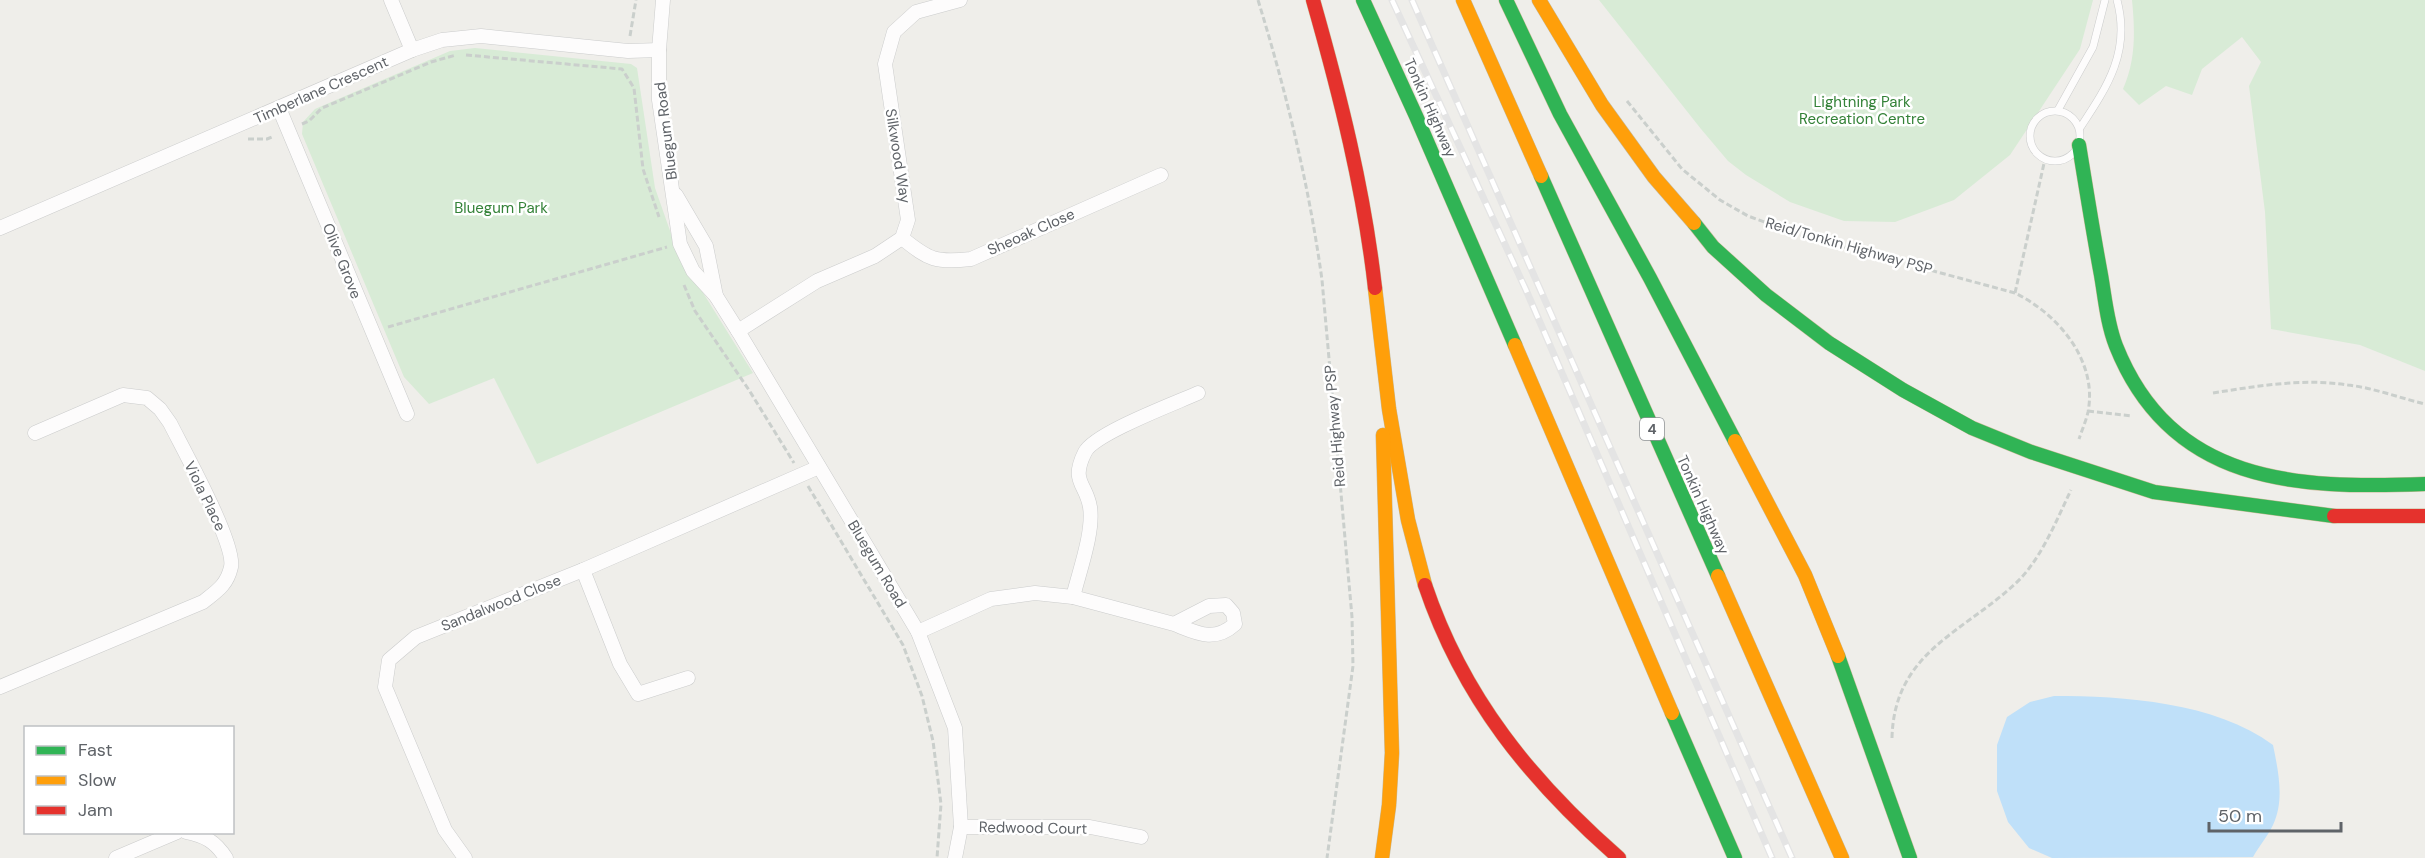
<svg xmlns="http://www.w3.org/2000/svg" width="2425" height="858" viewBox="0 0 2425 858" font-family="'DM Sans',sans-serif">
<rect width="100%" height="100%" fill="#efeeea"/>
<!-- green -->
<g fill="#d8ebd6">
<path d="M 1599,0 L 2093,0 L 2080,49 L 2010,155 L 1954,200 L 1895,222 L 1844,221 L 1790,202 L 1746,175 L 1728,161 L 1701,129 Z"/>
<path d="M 2132,0 L 2425,0 L 2425,371 L 2360,345 L 2271,329 L 2265,212 L 2249,86 L 2261,62 L 2242,37 L 2202,69 L 2192,95 L 2166,86 L 2139,105 L 2123,89 C 2136,60 2135,31 2132,0 Z"/>
<path d="M 475,48 L 631,64 L 637,68 L 655,188 L 682,265 L 697,283 L 753,373 L 537,464 L 494,378 L 429,404 L 404,377 L 302,134 L 303,122 L 315,109 L 450,51 Z"/>
</g>
<!-- water -->
<path fill="#bfe0f9" d="M 2054,696 C 2124,696 2215,702 2273,745 C 2278,770 2285,800 2273,825 C 2268,836 2259,846 2253,857 L 2052,858 L 2029,848 L 2008,822 L 1997,791 L 1997,745 L 2007,717 L 2030,702 Z"/>
<g fill="none" stroke-linecap="round" stroke-linejoin="round">
<defs>
<g id="lane">
<path d="M 2058,110 L 2093,47 L 2105,0"/>
<circle cx="2055" cy="136" r="25"/>
<path d="M 2080,128 C 2107,87 2131,52 2117,0"/>
</g>
<g id="street">
<path d="M 391,0 L 412,50"/>
<path d="M 663,0 L 659,50 L 659,100 L 680,244 L 693,271 L 716,296 L 738,331 L 918,632 L 955,728 L 961,827 L 955,858"/>
<path d="M 279,108 L 407,414"/>
<path d="M 676,195 L 706,246 L 716,296"/>
<path d="M 0,228 L 412,50 L 442,40 L 481,36 L 628,51 L 659,50"/>
<path d="M 902,238 C 929,260 936,263 971,259 L 1161,175"/>
<path d="M 738,331 L 817,281 L 875,256 L 902,238 L 908,220 L 885,64 L 894,32 L 916,12 L 960,0"/>
<path d="M 583,570 L 620,664 L 638,694 L 688,678"/>
<path d="M 1073,597 C 1079,572 1094,532 1090,507 C 1086,483 1070,482 1085,452 C 1095,433 1176,403 1198,393"/>
<path d="M 918,632 L 991,599 L 1035,593 L 1073,597 L 1174,624 L 1209,606 L 1226,605 L 1233,613 L 1235,624 C 1214,643 1197,633 1174,624"/>
<path d="M 0,687 L 203,602 C 217,591 227,585 231,567 C 236,544 183,449 170,423 L 160,409 L 147,398 L 123,395 L 35,433"/>
<path d="M 961,827 L 1090,827 L 1141,837"/>
<path d="M 186,832 C 205,836 215,841 226,858"/>
<path d="M 116,858 L 177,832"/>
<path d="M 465,858 L 445,830 L 385,687 L 389,660 L 416,637 L 583,570 L 819,467"/>
</g>
<g id="fast">
<path d="M 1363,0 L 1416,116 L 1515,345"/>
<path d="M 1506,0 L 1560,114 L 1650,278 L 1735,441"/>
<path d="M 2079,145 C 2086,188 2093,232 2101,275 C 2105,298 2107,323 2116,346 C 2171,484 2296,489 2425,484"/>
<path d="M 1541,176 L 1718,576"/>
<path d="M 1694,223 L 1713,247 L 1766,295 L 1829,343 L 1903,390 L 1972,428 L 2031,452 L 2154,492 L 2334,516"/>
<path d="M 1838,656 L 1910,858"/>
<path d="M 1672,713 L 1735,858"/>
</g>
<g id="slow">
<path d="M 1463,0 L 1541,176"/>
<path d="M 1539,0 L 1602,105 L 1654,177 L 1694,223"/>
<path d="M 1375,288 L 1389,409 L 1408,520 L 1425,585"/>
<path d="M 1515,345 L 1672,713"/>
<path d="M 1735,441 L 1805,575 L 1838,656"/>
<path d="M 1718,576 L 1842,858"/>
<path d="M 1382,858 L 1389,805 L 1392,753 L 1383,435"/>
</g>
<g id="jam">
<path d="M 1313,0 C 1340,95 1364,190 1375,288"/>
<path d="M 2334,516 L 2425,516"/>
<path d="M 1425,585 C 1463,698 1531,781 1619,858"/>
</g>
</defs>
<!-- lane casing -->
<use href="#lane" stroke="#cbcccc" stroke-width="8"/>
<!-- street casing -->
<use href="#street" stroke="#cbcccc" stroke-width="15"/>
<!-- fast casing -->
<use href="#fast" stroke="#c8b996" stroke-width="15"/>
<!-- slow casing -->
<use href="#slow" stroke="#c8b996" stroke-width="15"/>
<!-- jam casing -->
<use href="#jam" stroke="#c8b996" stroke-width="15"/>
<!-- path -->
<g stroke="#cacfcc" stroke-width="3" stroke-dasharray="6 3" stroke-linecap="butt">
<path d="M 1258,0 C 1286,91 1309,185 1322,280 L 1352,617 L 1353,666 L 1327,858"/>
<path d="M 630,36 L 636,0"/>
<path d="M 466,55 L 622,69 L 634,88 L 643,169 L 659,217"/>
<path d="M 1627,101 L 1682,169 L 1720,200 L 1748,216 L 1800,235 L 2015,293 C 2058,314 2098,361 2088,412 C 2086,421 2082,430 2079,439"/>
<path d="M 302,124 L 309,121 L 322,108 L 431,62 L 456,55"/>
<path d="M 248,139 L 267,139 L 274,136"/>
<path d="M 684,285 L 695,311 L 749,390 L 794,463"/>
<path d="M 2015,293 L 2045,159"/>
<path d="M 388,327 L 667,247"/>
<path d="M 2213,393 C 2257,386 2303,378 2348,385 C 2374,388 2400,398 2425,404"/>
<path d="M 2088,411 L 2132,416"/>
<path d="M 808,486 L 903,645 L 922,696 L 933,741 L 941,804 L 937,858"/>
<path d="M 1892,738 C 1894,653 1962,633 2015,584 C 2041,560 2056,521 2071,490"/>
</g>
<!-- lane -->
<use href="#lane" stroke="#fdfcfc" stroke-width="7"/>
<!-- street -->
<use href="#street" stroke="#fdfcfc" stroke-width="14"/>
<!-- fast -->
<use href="#fast" stroke="#30b455" stroke-width="14"/>
<!-- slow -->
<use href="#slow" stroke="#ff9f0a" stroke-width="14"/>
<!-- jam -->
<use href="#jam" stroke="#e5322d" stroke-width="14"/>
<defs>
<g id="rail">
<path d="M 1392,0 L 1526,290 L 1772,858"/>
<path d="M 1412,0 L 1792,858"/>
</g>
</defs>
<!-- rail casing -->
<use href="#rail" stroke="#e4e4e4" stroke-width="7"/>
<!-- rail -->
<use href="#rail" stroke="#fff" stroke-width="4.5" stroke-dasharray="14" stroke-linecap="butt"/>
</g>
<g text-anchor="middle" stroke-width="5" stroke-linejoin="round" paint-order="stroke">
<!-- shield labels -->
<rect fill="#fff" stroke="#8f9295" stroke-width="1.5" x="1640" y="418" width="24" height="22" rx="4.5"/>
<g font-size="14" font-weight="bold" fill="#5f6368">
<text x="1652" y="434">4</text>
</g>
<!-- street labels -->
<g font-size="15" fill="#5f6368" stroke="#fff">
<text transform="translate(321 90) rotate(-24)" y="5">Timberlane Crescent</text>
<text transform="translate(1430 108) rotate(66)" y="5">Tonkin Highway</text>
<text transform="translate(666 131) rotate(-97)" y="5">Bluegum Road</text>
<text transform="translate(898 156) rotate(81)" y="5">Silkwood Way</text>
<text transform="translate(1031 232) rotate(-24)" y="5">Sheoak Close</text>
<text transform="translate(1849 246) rotate(16)" y="5">Reid/Tonkin Highway PSP</text>
<text transform="translate(342 261) rotate(68)" y="5">Olive Grove</text>
<text transform="translate(1335 426) rotate(-95)" y="5">Reid Highway PSP</text>
<text transform="translate(205 496) rotate(64)" y="5">Viola Place</text>
<text transform="translate(1703 505) rotate(66)" y="5">Tonkin Highway</text>
<text transform="translate(877 564) rotate(59)" y="5">Bluegum Road</text>
<text transform="translate(501 603) rotate(-22)" y="5">Sandalwood Close</text>
<text transform="translate(1033 828) rotate(1)" y="5">Redwood Court</text>
</g>
<!-- park labels -->
<g font-size="15" fill="#348238" stroke="#fff">
<text x="1862" y="107">Lightning Park<tspan x="1862" dy="17">Recreation Centre</tspan></text>
<text x="501" y="213">Bluegum Park</text>
</g>
</g>
<!-- legend -->
<rect x="24" y="726" width="210" height="108" fill="#ffffff" stroke="#bfc1c3" stroke-width="1.5"/>
<rect x="36" y="746" width="30" height="9" fill="#30b455" stroke="#bfc1c3" stroke-width="1.5"/>
<text x="78" y="756" font-size="18" fill="#5f6368">Fast</text>
<rect x="36" y="776" width="30" height="9" fill="#ff9f0a" stroke="#bfc1c3" stroke-width="1.5"/>
<text x="78" y="786" font-size="18" fill="#5f6368">Slow</text>
<rect x="36" y="806" width="30" height="9" fill="#e5322d" stroke="#bfc1c3" stroke-width="1.5"/>
<text x="78" y="816" font-size="18" fill="#5f6368">Jam</text>
<!-- scale -->
<path d="M2209 822v9h132v-9" fill="none" stroke="#5f6368" stroke-width="3"/>
<text x="2218" y="822" font-size="18" fill="#5f6368" stroke="#ffffff" stroke-width="4.5" paint-order="stroke">50 m</text>
</svg>
